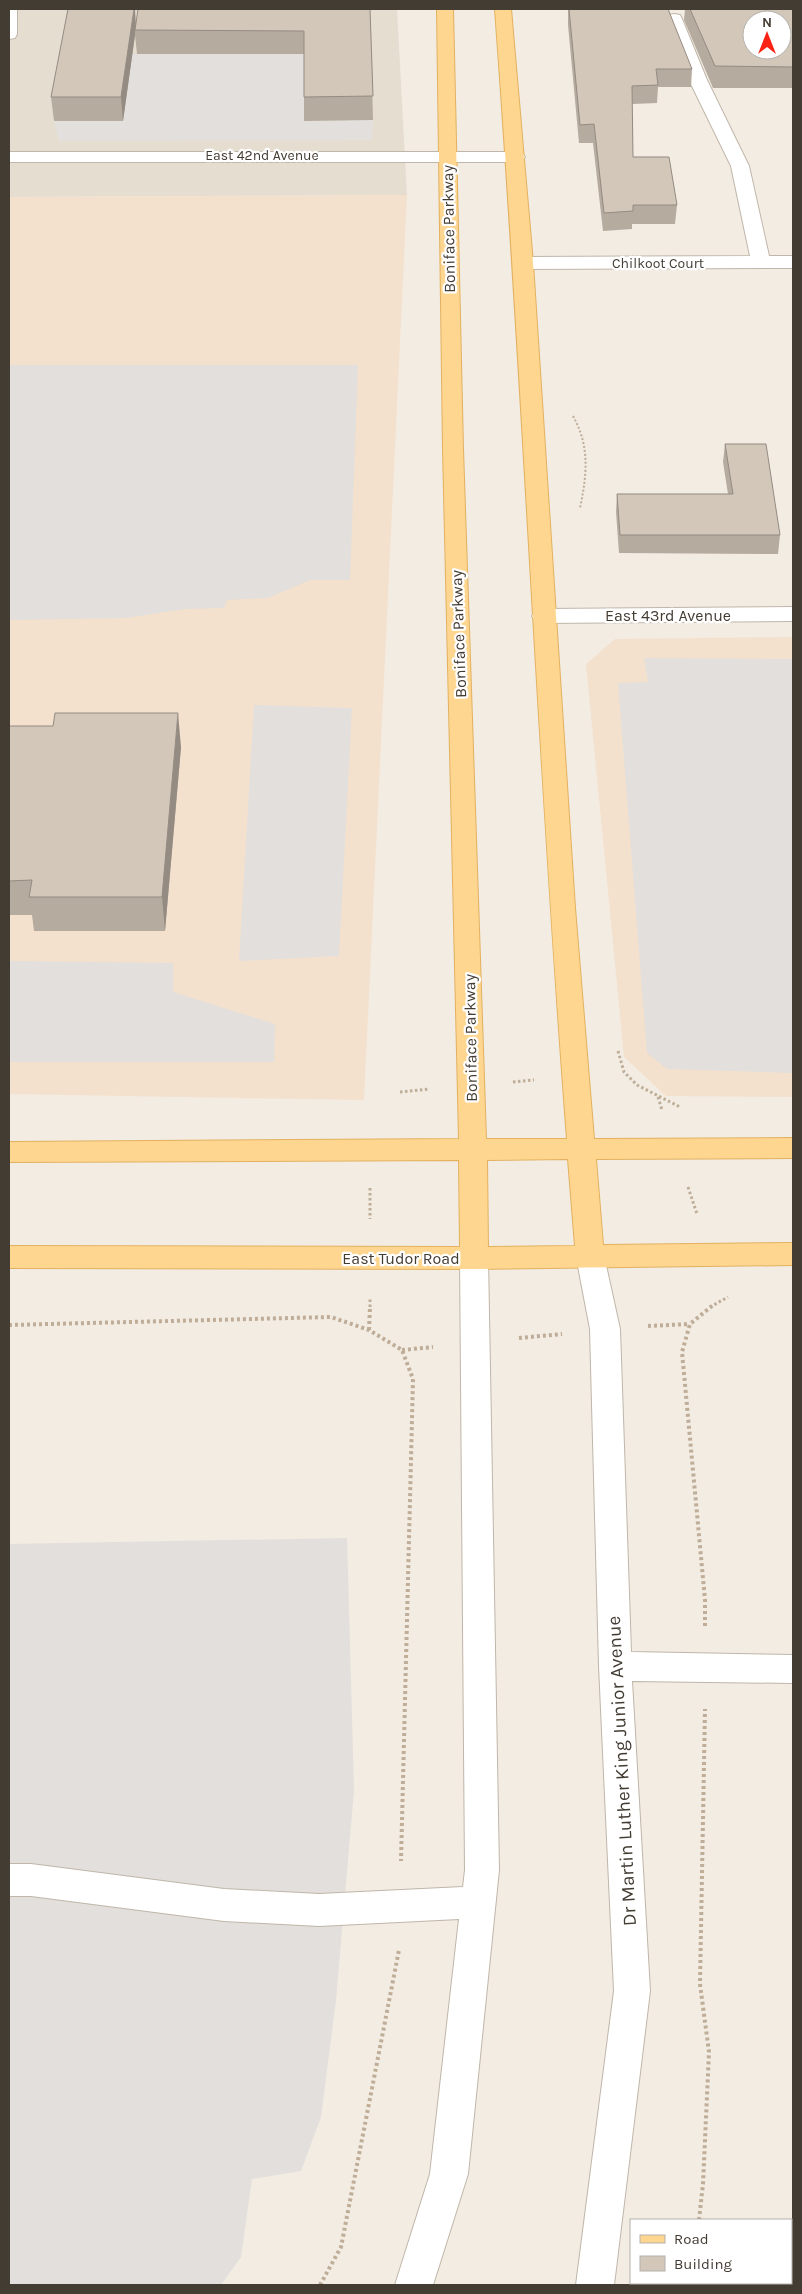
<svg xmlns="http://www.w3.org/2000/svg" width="802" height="2294" viewBox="0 0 802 2294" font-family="Karla,sans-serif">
<rect width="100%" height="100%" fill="#f2ece3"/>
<!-- residential -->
<path fill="#e6ddd1" d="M 9,9 L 397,9 L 407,195 L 9,197 Z"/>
<!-- commercial -->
<g fill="#f4e1cd">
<path d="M 407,195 L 364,1100 L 9,1094 L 9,197 Z"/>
<path d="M 793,637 L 793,1097 L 666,1096 L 624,1057 L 586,664 L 615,639 Z"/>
</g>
<!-- parking -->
<g fill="#e2dfdc">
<path d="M 132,54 L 305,54 L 304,121 L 373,120 L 372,140 L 59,141 L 54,121 L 123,121 Z"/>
<path d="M 9,365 L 358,365 L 350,580 L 310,580 L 268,598 L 227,600 L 224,608 L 185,609 L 126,618 L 9,620 Z"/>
<path d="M 644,658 L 793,659 L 793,1073 L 667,1069 L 647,1053 L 618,683 L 648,682 Z"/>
<path d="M 254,705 L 352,708 L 339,956 L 239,961 Z"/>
<path d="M 9,961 L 173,963 L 173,992 L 275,1024 L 274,1062 L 9,1062 Z"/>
<path d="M 347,1538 L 354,1790 L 336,2000 L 321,2117 L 301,2171 L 252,2179 L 241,2257 L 221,2285 L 9,2285 L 9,1544 Z"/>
</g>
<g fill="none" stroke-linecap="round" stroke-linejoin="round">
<defs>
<g id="minor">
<path d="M 9,9 L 17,9 L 17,34 L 15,38 L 9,39 Z"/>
<path d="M 674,14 L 680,15 L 682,19 L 707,80 L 749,166 L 769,256 L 793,256 L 793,268 L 523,269 L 516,267 L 513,263 L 516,259 L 523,257 L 750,256 L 731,166 L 689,80 L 666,19 L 668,15 Z"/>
<path d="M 9,152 L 516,152 L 522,153 L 525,157 L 522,161 L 516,162 L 9,162 Z"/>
<path d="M 793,607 L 793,621 L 543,623 L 535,621 L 532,616 L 535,611 L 543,609 Z"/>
<path d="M 590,1245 L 600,1248 L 604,1256 L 620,1329 L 631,1652 L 793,1655 L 793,1683 L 632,1681 L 650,1991 L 614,2285 L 576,2285 L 614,1991 L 599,1666 L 590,1329 L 576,1256 L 580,1248 Z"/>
<path d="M 474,1247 L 484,1250 L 488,1258 L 499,1870 L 468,2174 L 433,2285 L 395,2285 L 430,2174 L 459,1919 L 319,1926 L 224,1921 L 31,1896 L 9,1896 L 9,1864 L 31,1864 L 224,1889 L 319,1894 L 463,1887 L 465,1870 L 460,1258 L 464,1250 Z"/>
</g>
<path id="major" d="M 437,9 L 453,9 L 463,449 L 486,1139 L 567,1139 C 538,763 523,385 495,9 L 511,9 L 533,263 L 575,908 L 594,1139 L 793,1138 L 793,1158 L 596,1159 L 603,1245 L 793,1243 L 793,1265 L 474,1269 L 9,1268 L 9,1246 L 460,1247 L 459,1160 L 9,1162 L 9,1142 L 459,1139 L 443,449 ZM 568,1159 L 575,1246 L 488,1247 L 487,1160 Z"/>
</defs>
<!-- minor casing -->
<use href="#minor" stroke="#c0b6a9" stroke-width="2"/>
<!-- major casing -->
<use href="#major" stroke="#e3b160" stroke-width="2"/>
<!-- path-far2 -->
<path stroke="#bfad97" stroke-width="2" stroke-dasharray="2 2" stroke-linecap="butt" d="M 573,416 C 590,446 587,475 580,508"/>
<!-- path-far1 -->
<g stroke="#bfad97" stroke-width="3" stroke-dasharray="2.5 2.5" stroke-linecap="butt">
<path d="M 618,1051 L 624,1072 L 637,1085 L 680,1107"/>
<path d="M 513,1082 L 534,1080"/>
<path d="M 400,1092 L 429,1089"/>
<path d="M 658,1097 L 662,1110"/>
<path d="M 688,1187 L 697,1214"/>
<path d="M 370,1188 L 370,1219"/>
<path d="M 370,1307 L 370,1298"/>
<path d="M 710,1307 L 728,1297"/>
</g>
<!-- path -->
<g stroke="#bfad97" stroke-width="4" stroke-dasharray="3 3" stroke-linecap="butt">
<path d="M 9,1325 L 331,1317 L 369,1330 L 402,1350 L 413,1379 L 401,1861"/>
<path d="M 648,1326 L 690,1324"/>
<path d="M 369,1330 L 370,1306"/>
<path d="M 519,1338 L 562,1334"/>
<path d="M 402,1350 L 433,1347"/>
<path d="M 705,1626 L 705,1600 L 682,1352 L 690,1324 L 712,1306"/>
<path d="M 699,2220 L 703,2184 L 709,2052 L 700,1984 L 705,1709"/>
<path d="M 692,2283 L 692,2285"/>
<path d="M 320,2285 L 341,2247 L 399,1950"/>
</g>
<!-- minor -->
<use href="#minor" fill="#fff" fill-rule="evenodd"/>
<!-- major -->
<use href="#major" fill="#fed690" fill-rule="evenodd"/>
</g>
<!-- wall -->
<g fill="#b5ab9f">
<path d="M 370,9 L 373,120 L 304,121 L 304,54 L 137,54 L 135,35 L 123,121 L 54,121 L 51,97 L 136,22 Z"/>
<path d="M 568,9 L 692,69 L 691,87 L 658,87 L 657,103 L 632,104 L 633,157 L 677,205 L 675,224 L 632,224 L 632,229 L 603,231 L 593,143 L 579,143 L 568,25 Z"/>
<path d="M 685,9 L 793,9 L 793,88 L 713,88 L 684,20 Z"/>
<path d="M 725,444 L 780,535 L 778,554 L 619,553 L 616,512 L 617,494 L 728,494 L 723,462 Z"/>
<path d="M 9,726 L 181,747 L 165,931 L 34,931 L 32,915 L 9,915 Z"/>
</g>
<!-- shaded-wall -->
<g fill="#948b82">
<path d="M 134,9 L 135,9 L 136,27 L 135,30 L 135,35 L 123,121 L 121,97 Z"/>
<path d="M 178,713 L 181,747 L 165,931 L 162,897 Z"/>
</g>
<!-- building -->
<g fill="#d3c7b9" stroke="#948b82" fill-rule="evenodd">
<path d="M 68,9 L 134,9 L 121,97 L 51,97 Z"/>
<path d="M 138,9 L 370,9 L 373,96 L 304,97 L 304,31 L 135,30 Z"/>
<path d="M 569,9 L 668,9 L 692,69 L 656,69 L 658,85 L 632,86 L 633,157 L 669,157 L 677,205 L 633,205 L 633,211 L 604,213 L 594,124 L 580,125 Z"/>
<path d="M 690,9 L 793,9 L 793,67 L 715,66 ZM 752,20 L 782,20 L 782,50 L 752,50 Z"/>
<path d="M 725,444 L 766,444 L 780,535 L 620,535 L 617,494 L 733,494 Z"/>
<path d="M 55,713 L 178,713 L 162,897 L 29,897 L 32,880 L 9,881 L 9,726 L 53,726 Z"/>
</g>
<g text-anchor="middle" stroke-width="4.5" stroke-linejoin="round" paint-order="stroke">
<!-- far-street labels -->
<g font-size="14" fill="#433c33" stroke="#fff">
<text x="262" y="160">East 42nd Avenue</text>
<text x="658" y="268">Chilkoot Court</text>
</g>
<!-- street labels -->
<g font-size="16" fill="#433c33" stroke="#fff">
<text transform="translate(448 229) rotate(-91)" y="6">Boniface Parkway</text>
<text x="668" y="621">East 43rd Avenue</text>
<text transform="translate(458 634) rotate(-92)" y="6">Boniface Parkway</text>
<text transform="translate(470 1038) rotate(-91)" y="6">Boniface Parkway</text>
<text x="401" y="1264">East Tudor Road</text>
</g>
<!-- near-street labels -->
<g font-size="19" fill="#433c33" stroke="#fff">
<text transform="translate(621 1771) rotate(-93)" y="7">Dr Martin Luther King Junior Avenue</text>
</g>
</g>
<!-- border -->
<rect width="802" height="2294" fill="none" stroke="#433c33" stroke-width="20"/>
<!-- legend -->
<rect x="630" y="2219" width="162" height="65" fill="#ffffff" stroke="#b4b1ad"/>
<rect x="640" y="2235" width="25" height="8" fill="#fed690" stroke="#b4b1ad"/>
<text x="674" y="2244" font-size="15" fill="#433c33">Road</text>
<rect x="640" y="2256" width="25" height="15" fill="#d3c7b9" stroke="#b4b1ad"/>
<text x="674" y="2269" font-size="15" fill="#433c33">Building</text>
<!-- north arrow -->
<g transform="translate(767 35)"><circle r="24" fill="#ffffff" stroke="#b4b1ad"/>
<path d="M0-4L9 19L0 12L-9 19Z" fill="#fa2212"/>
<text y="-8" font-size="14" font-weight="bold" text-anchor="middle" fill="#433c33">N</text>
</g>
</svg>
